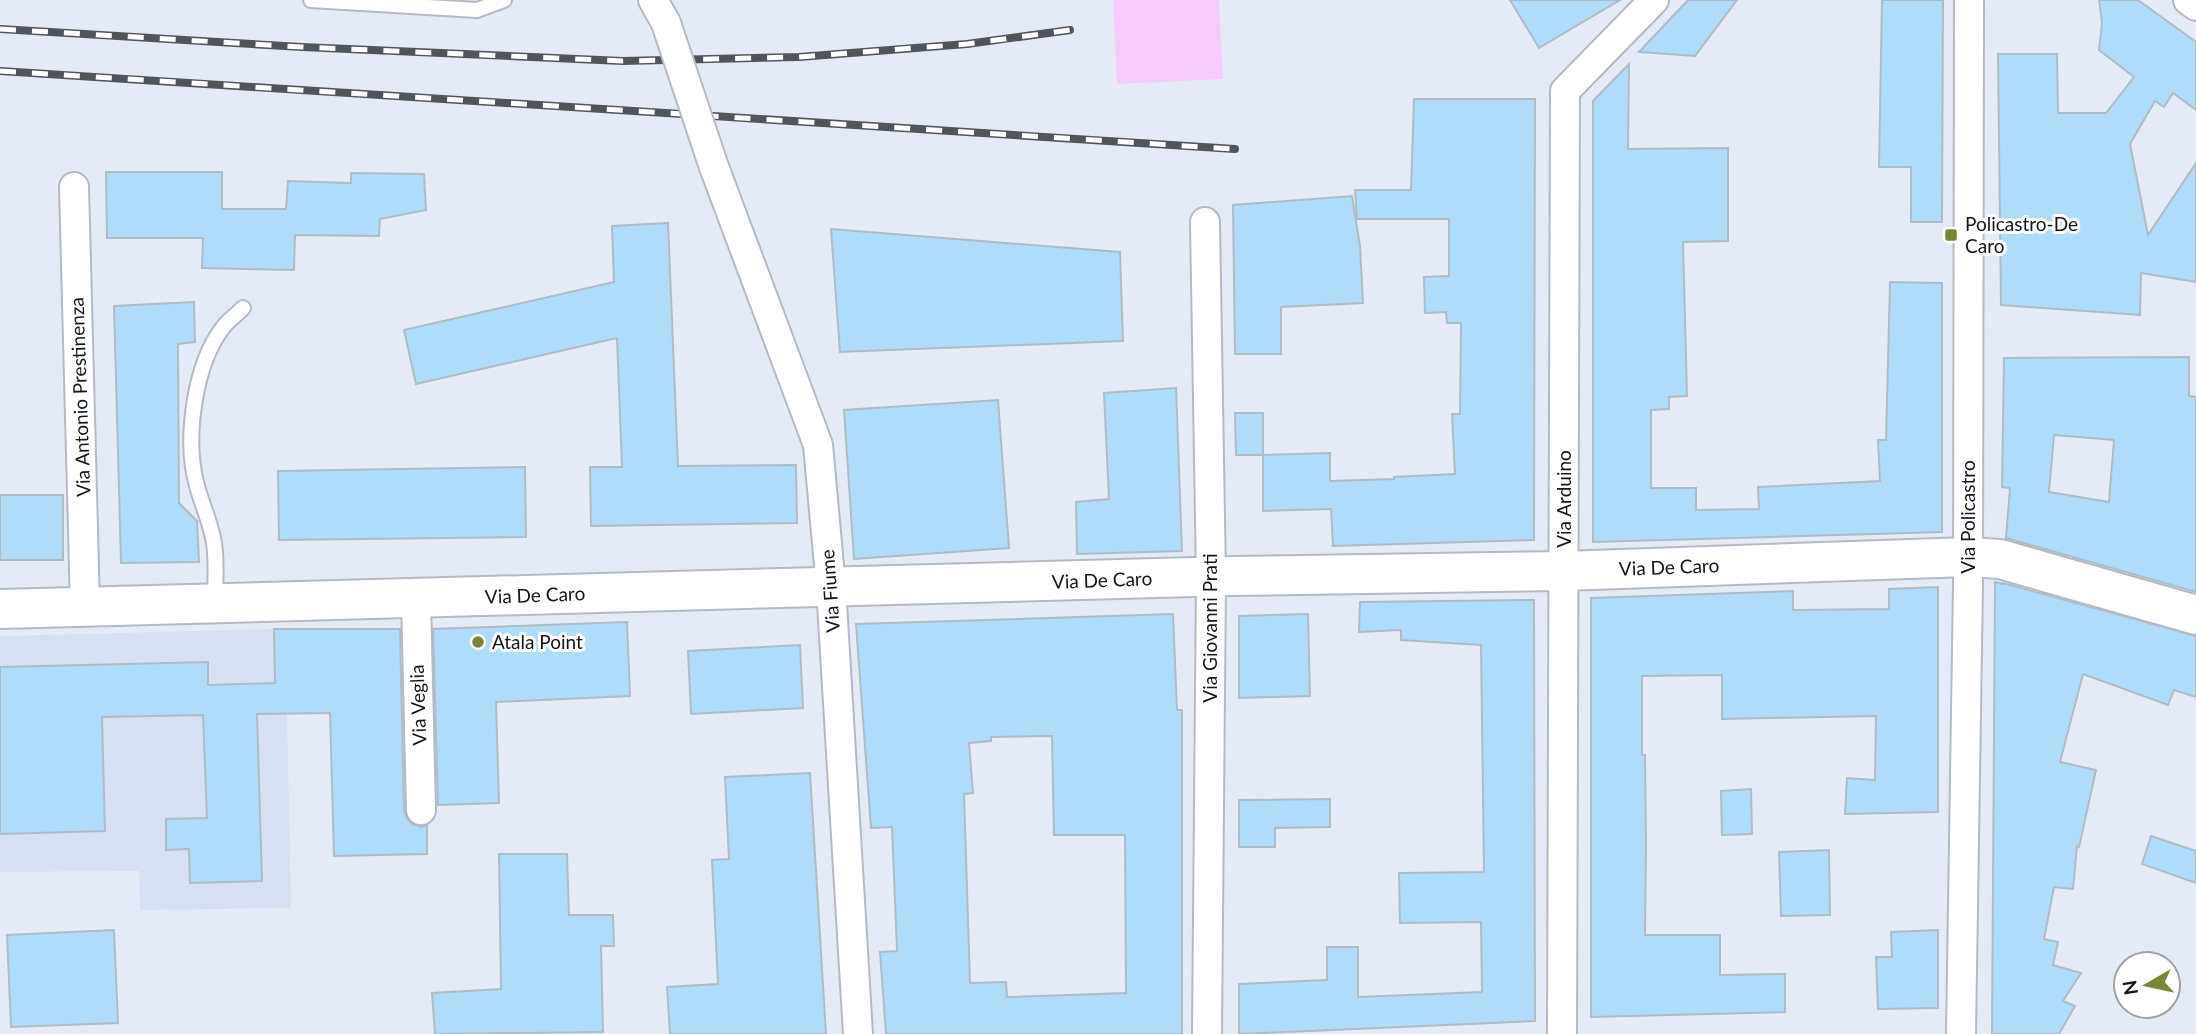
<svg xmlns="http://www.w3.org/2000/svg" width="2196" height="1034" viewBox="0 0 2196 1034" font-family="Lato,sans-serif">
<rect width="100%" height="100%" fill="#e5ebf6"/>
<!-- built -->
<path fill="#d7e0f2" d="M 274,629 L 274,642 L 284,642 L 286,664 L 291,908 L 140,910 L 139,871 L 0,872 L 0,636 Z"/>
<!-- green -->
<path fill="#f5ccf9" d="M 1113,0 L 1219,0 L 1223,79 L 1117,84 Z"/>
<!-- building -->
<g fill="#aedcf9" stroke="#b0bcc3" stroke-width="2" fill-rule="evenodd">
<path d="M 1510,0 L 1620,0 L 1539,48 Z"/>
<path d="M 1688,0 L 1737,0 L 1695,56 L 1639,52 Z"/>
<path d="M 1882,0 L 1943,0 L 1942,222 L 1911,222 L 1911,167 L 1879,167 Z"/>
<path d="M 2099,0 L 2138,0 L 2196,42 L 2196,110 L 2173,93 L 2164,107 L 2155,101 L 2130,144 L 2148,235 L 2196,163 L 2196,282 L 2141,273 L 2140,315 L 2001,305 L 1998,54 L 2057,54 L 2058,113 L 2106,113 L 2134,77 L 2099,50 L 2102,23 Z"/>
<path d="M 1629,64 L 1628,149 L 1728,148 L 1728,241 L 1683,242 L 1687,396 L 1669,397 L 1669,409 L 1651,410 L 1651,488 L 1696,488 L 1696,510 L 1759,509 L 1758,487 L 1880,481 L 1878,440 L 1886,440 L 1890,282 L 1942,283 L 1942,532 L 1593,542 L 1593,101 Z"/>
<path d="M 1414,99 L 1535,99 L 1534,540 L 1333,546 L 1331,509 L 1263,511 L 1263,455 L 1330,453 L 1330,481 L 1394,479 L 1394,477 L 1455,474 L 1452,414 L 1460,414 L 1461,323 L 1447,323 L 1446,312 L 1425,313 L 1424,277 L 1449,276 L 1449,219 L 1357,219 L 1355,190 L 1411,190 Z"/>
<path d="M 106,172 L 222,172 L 222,209 L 286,209 L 288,181 L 351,183 L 351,173 L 424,174 L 426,210 L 380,219 L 379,236 L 295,235 L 294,270 L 202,268 L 203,238 L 107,238 Z"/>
<path d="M 1352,196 L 1360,246 L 1363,303 L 1281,307 L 1281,354 L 1235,354 L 1233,205 Z"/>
<path d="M 668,223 L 678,466 L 796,465 L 797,523 L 591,526 L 590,467 L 622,467 L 617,338 L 416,384 L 404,330 L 614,282 L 612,226 Z"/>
<path d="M 831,229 L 1120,252 L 1123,341 L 840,352 Z"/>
<path d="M 194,302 L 195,342 L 178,344 L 179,503 L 197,521 L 199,562 L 121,563 L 114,306 Z"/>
<path d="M 2189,357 L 2189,396 L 2196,397 L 2196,592 L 2006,538 L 2010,488 L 2002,487 L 2004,358 ZM 2054,435 L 2114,440 L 2109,502 L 2049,492 Z"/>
<path d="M 1176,388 L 1182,551 L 1077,554 L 1076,502 L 1109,499 L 1104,393 Z"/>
<path d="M 998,400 L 1009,548 L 854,559 L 844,410 Z"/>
<path d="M 1235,413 L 1263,413 L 1263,455 L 1236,455 Z"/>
<path d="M 525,467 L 526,537 L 279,540 L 278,471 Z"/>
<rect x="0" y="495" width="63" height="65"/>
<path d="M 1995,582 L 2003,584 L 2003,583 L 2196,636 L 2196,697 L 2174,690 L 2168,705 L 2083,674 L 2060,762 L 2096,770 L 2079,847 L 2077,846 L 2073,889 L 2054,887 L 2044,939 L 2058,942 L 2053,965 L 2081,973 L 2063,1001 L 2075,1006 L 2059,1034 L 1992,1034 Z"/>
<path d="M 1938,587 L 1938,812 L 1845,814 L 1847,778 L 1875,780 L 1876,716 L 1722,719 L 1722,675 L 1642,676 L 1642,755 L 1645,755 L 1646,846 L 1645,935 L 1720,935 L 1720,975 L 1785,974 L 1785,1012 L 1591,1017 L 1591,598 L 1793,591 L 1793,610 L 1889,609 L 1889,589 Z"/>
<path d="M 1534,600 L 1535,1021 L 1239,1034 L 1239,984 L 1327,980 L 1327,947 L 1358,947 L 1358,997 L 1482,992 L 1481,922 L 1400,923 L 1399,873 L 1484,872 L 1481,645 L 1401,640 L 1401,630 L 1359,632 L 1360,602 Z"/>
<path d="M 1173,614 L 1177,710 L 1182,710 L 1182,1034 L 886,1034 L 880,952 L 897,951 L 892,827 L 871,828 L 856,624 ZM 1052,736 L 1054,835 L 1125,835 L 1126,993 L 1007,997 L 1006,982 L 970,983 L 964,794 L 973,793 L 969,743 L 991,741 L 991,737 Z"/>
<path d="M 1308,614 L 1310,696 L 1239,698 L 1239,616 Z"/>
<path d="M 627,622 L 630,696 L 496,702 L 499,803 L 438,805 L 433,629 Z"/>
<path d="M 274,629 L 400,629 L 404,810 L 407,818 L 412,824 L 421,827 L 427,825 L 427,854 L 334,856 L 330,713 L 257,714 L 262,881 L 190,883 L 189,849 L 166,850 L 166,819 L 207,818 L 203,715 L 102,717 L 105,831 L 0,834 L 0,667 L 208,662 L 208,685 L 275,683 Z"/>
<path d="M 800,645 L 803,708 L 691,714 L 688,651 Z"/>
<path d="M 810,773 L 826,1034 L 670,1034 L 667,987 L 718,984 L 712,860 L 729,859 L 725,777 Z"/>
<path d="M 1751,789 L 1752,834 L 1722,835 L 1721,791 Z"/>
<path d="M 1330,799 L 1330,827 L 1275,828 L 1275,847 L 1239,847 L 1239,800 Z"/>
<path d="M 2151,836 L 2196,851 L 2196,883 L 2142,864 Z"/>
<path d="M 1829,850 L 1830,915 L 1781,916 L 1779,852 Z"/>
<path d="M 499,854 L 567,854 L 569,915 L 613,915 L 614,946 L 601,946 L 603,1032 L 435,1034 L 432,993 L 501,989 Z"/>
<path d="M 114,930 L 118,1023 L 11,1027 L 7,935 Z"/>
<path d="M 1938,930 L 1938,1008 L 1878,1009 L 1876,957 L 1892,957 L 1891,932 Z"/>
</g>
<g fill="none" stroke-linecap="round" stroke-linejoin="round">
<defs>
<g id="service">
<path d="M 311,0 L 477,10 L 504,0"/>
<path d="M 215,602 C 215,582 217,562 214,543 C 211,523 202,505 197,486 C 184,440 194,364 224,326 C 229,320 237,314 243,308"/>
</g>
<g id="minor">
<path d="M 653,0 L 666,23"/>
<path d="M 2188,0 L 2196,6"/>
<path d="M 714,167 L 818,445 L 831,587 L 858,1034"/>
<path d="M 74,187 L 85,607"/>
<path d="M 1205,222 L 1211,577 L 1207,1034"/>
<path d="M 416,599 L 421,810"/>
<path d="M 1562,1034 L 1565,91 L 1654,0"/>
<path d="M 1961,1034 L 1968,584 L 1969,0"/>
</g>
<path id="secondary" d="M 0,609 L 1232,576 L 1563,571 L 1968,557 L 2000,559 L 2196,615"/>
</defs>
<!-- service casing -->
<use href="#service" stroke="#b4bac5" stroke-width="18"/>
<!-- minor casing -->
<use href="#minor" stroke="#b4bac5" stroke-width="32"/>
<!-- secondary casing -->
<use href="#secondary" stroke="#b4bac5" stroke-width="42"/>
<!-- service -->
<use href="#service" stroke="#fff" stroke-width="14"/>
<!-- minor -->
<use href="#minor" stroke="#fff" stroke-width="28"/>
<!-- secondary -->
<use href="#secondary" stroke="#fff" stroke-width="38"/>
<defs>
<g id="rail">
<path d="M 0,29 L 302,47 L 623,61 L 799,57 L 967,44 L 1070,30"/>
<path d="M 0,71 L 1235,149"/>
</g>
</defs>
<!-- rail casing -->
<use href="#rail" stroke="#51545a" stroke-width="8"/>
<!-- rail -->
<use href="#rail" stroke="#fff" stroke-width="5" stroke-dasharray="16" stroke-linecap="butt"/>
<defs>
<path id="minor-bridge" d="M 666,23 L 714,167"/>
</defs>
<!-- minor-bridge casing -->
<use href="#minor-bridge" stroke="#b4bac5" stroke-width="32" stroke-linecap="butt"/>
<!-- minor-bridge -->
<use href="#minor-bridge" stroke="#fff" stroke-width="28"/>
</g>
<!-- markers -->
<g fill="#788735" stroke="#fff" stroke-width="2.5">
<rect x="1944" y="228" width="14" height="14" rx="3.5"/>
<circle cx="478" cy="642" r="7"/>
</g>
<g text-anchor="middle" stroke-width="6" stroke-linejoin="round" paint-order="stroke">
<!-- poi labels -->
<g font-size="19" fill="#131519" stroke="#fff" text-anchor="start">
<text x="1965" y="231">Policastro-De<tspan x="1965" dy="22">Caro</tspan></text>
<text x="492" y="649">Atala Point</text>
</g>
<!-- street labels -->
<g font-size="19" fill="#131519" stroke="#fff">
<text transform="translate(80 397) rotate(-92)" y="7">Via Antonio Prestinenza</text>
<text transform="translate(1564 499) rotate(-90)" y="7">Via Arduino</text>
<text transform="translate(1968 517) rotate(-90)" y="7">Via Policastro</text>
<text transform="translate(1669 567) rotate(-2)" y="7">Via De Caro</text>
<text transform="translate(1102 580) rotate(-2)" y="7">Via De Caro</text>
<text transform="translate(830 591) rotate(-94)" y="7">Via Fiume</text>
<text transform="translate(535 595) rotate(-2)" y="7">Via De Caro</text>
<text transform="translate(1210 628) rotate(-90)" y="7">Via Giovanni Prati</text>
<text transform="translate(418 705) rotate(-92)" y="7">Via Veglia</text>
</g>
</g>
<!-- north arrow -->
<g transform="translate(2147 985) rotate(261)"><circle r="33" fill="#ffffff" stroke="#a1a1a3" stroke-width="2"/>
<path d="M0-5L12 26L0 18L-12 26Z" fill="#788735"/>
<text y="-10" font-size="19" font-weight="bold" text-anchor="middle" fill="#131519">N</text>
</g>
</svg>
